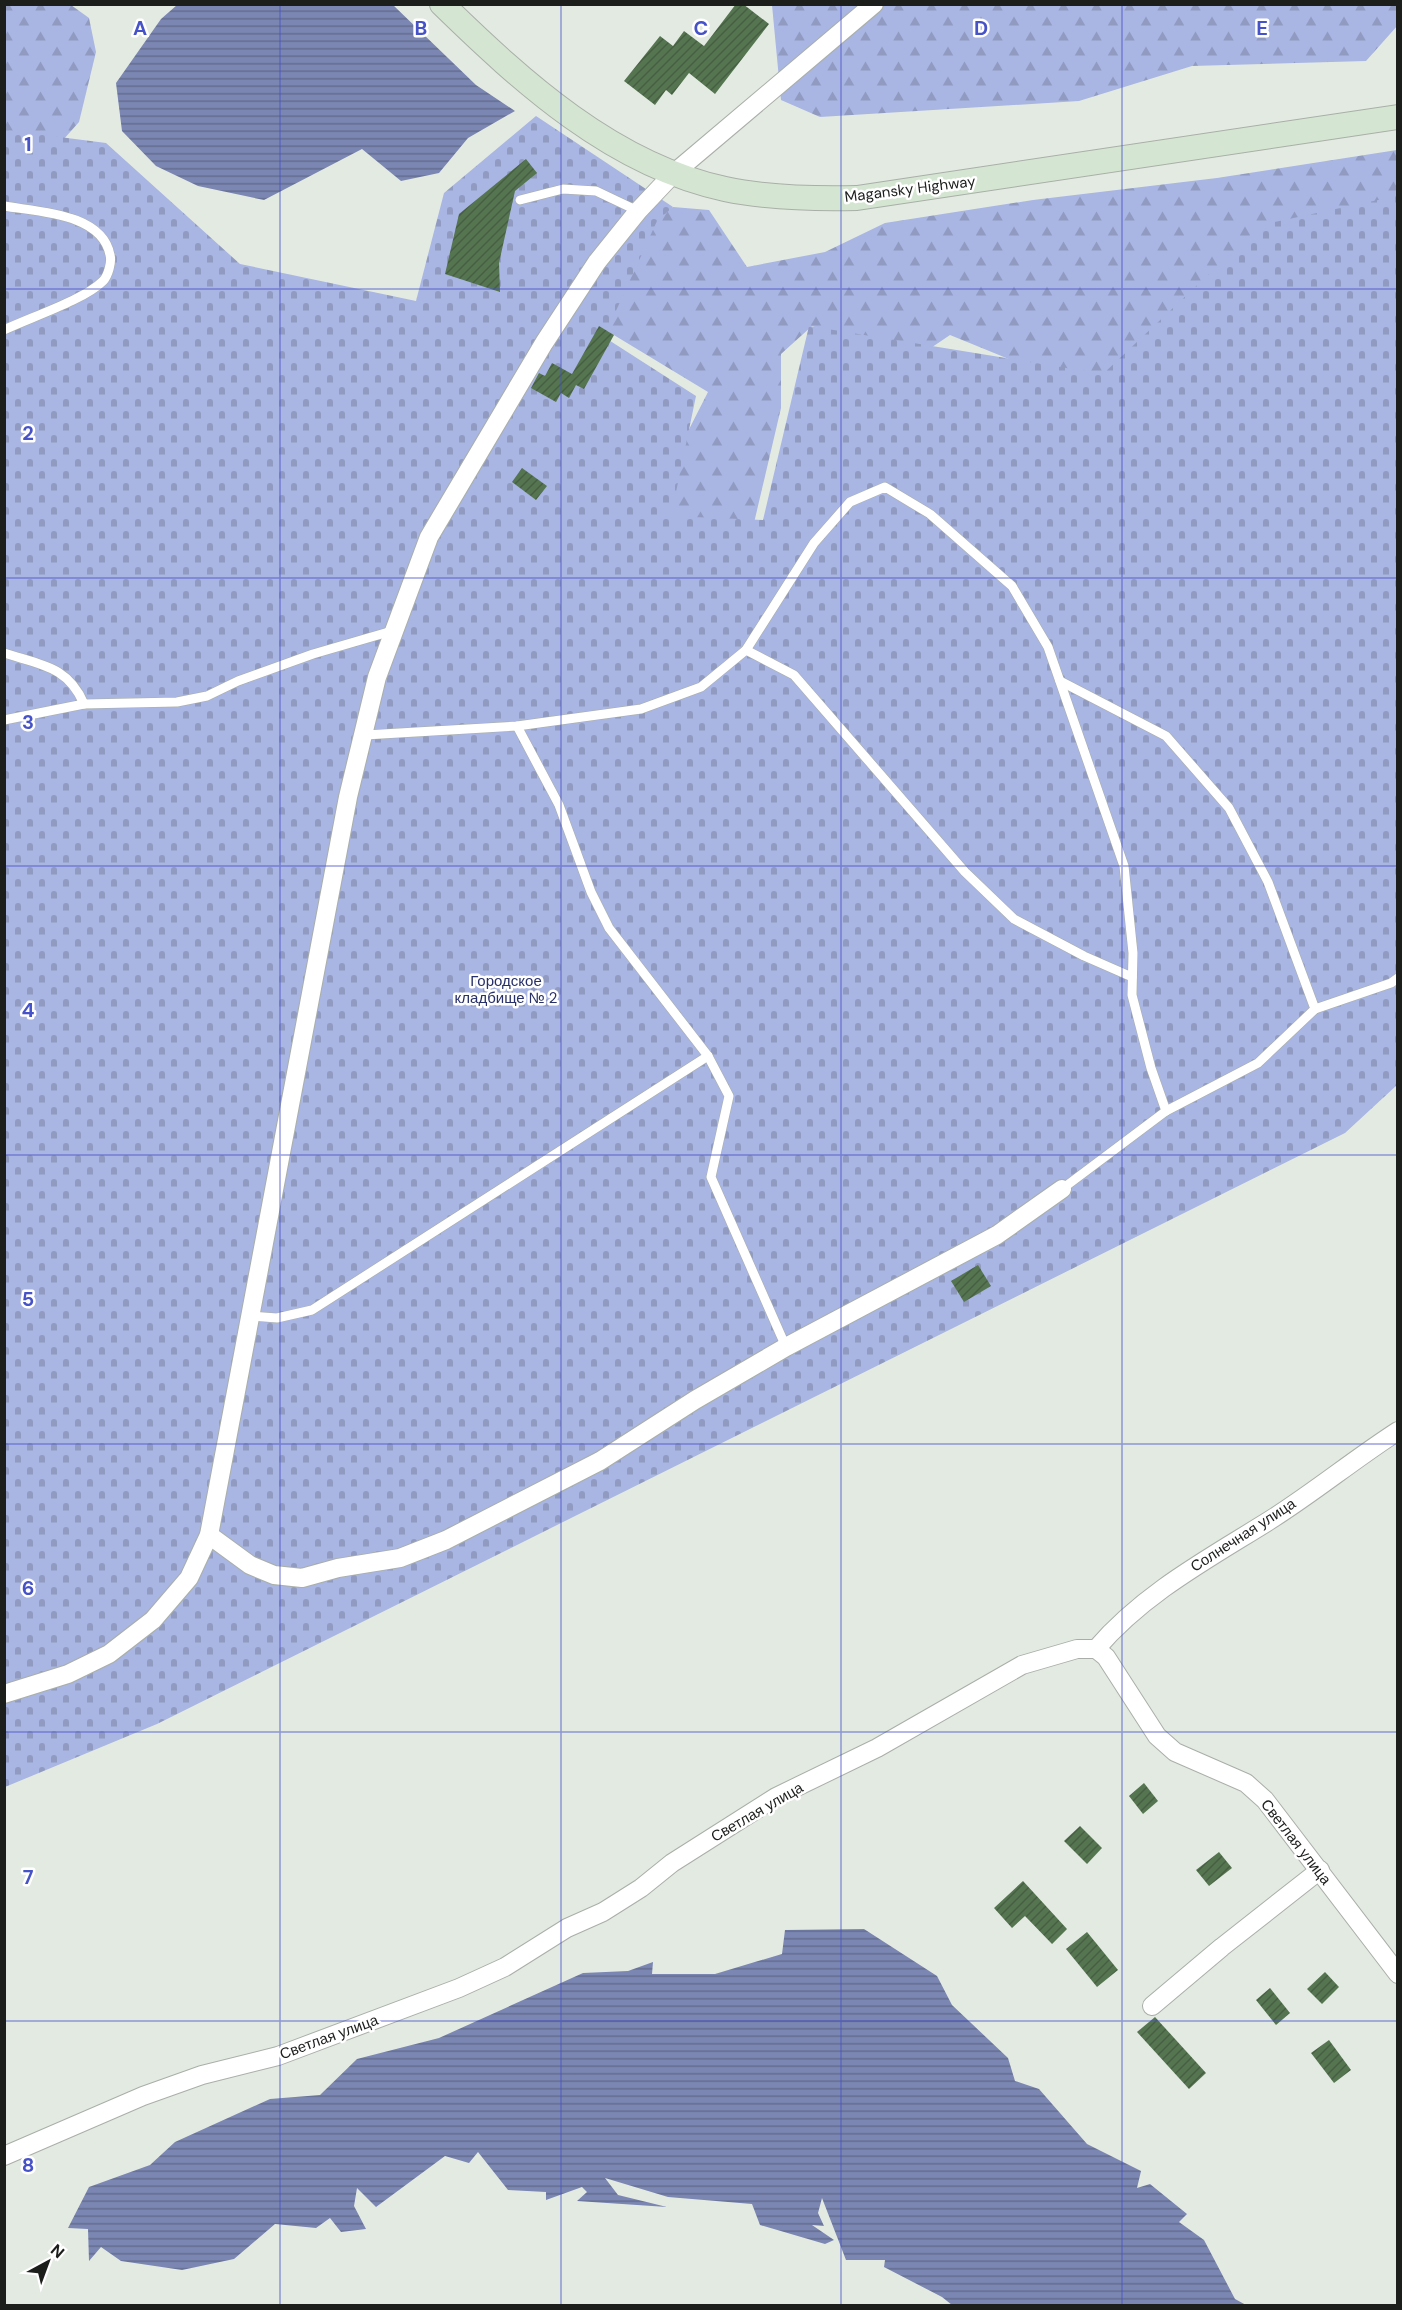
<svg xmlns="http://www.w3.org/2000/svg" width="1402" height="2310" viewBox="0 0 1402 2310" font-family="'DM Sans',sans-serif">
<defs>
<pattern id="forest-firs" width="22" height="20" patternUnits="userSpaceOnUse" patternTransform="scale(1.5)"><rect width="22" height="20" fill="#a9b5e2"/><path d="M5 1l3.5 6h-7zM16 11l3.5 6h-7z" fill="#919bc1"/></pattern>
<pattern id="cemetery-stones" width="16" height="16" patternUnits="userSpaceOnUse" patternTransform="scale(1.5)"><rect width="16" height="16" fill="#a9b5e2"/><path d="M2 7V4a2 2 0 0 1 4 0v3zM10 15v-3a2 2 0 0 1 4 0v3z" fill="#919bc1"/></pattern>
<pattern id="water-rules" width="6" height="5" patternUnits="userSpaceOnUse" patternTransform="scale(1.5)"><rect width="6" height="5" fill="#7b86b2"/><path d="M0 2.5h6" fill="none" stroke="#646d90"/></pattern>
<pattern id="building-hatch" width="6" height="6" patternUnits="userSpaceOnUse" patternTransform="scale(1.5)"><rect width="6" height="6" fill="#557550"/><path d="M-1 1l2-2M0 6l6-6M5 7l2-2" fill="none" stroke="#465f42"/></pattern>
</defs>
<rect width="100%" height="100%" fill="#e3eae2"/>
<!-- forest -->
<g fill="url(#forest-firs)">
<path d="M 1397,4 L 1398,25 L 1366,61 L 1192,66 L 1079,101 L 820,117 L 781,100 L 772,5 Z"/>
<path d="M 5,5 L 71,5 L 89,18 L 96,52 L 79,122 L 55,149 L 5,153 Z"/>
<path d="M 1397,150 L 1397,713 L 1112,401 L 950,335 L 910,362 L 812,326 L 781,354 L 781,408 L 746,557 L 441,519 L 651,504 L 708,392 L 599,326 L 646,225 L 673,207 L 709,210 L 747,267 L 825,252 L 885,223 L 1033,200 L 1217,178 Z"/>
</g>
<!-- cemetery -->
<path fill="url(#cemetery-stones)" d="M 536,116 L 673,207 L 657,221 L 604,337 L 696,396 L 671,516 L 763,520 L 809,326 L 1103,374 L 1261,225 L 1397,196 L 1397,1085 L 1345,1133 L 157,1724 L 5,1787 L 5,130 L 106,143 L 240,264 L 416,301 L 444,193 Z"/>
<!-- water -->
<g fill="url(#water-rules)">
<path d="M 177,5 L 393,5 L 476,85 L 515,111 L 468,138 L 439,173 L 401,181 L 362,149 L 264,200 L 198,186 L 156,166 L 122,131 L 116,83 L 161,19 Z"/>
<path d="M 864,1929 L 937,1976 L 952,2005 L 1008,2058 L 1015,2081 L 1039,2089 L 1087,2144 L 1141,2171 L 1137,2188 L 1150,2184 L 1187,2214 L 1179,2222 L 1204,2240 L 1235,2299 L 1246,2305 L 952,2305 L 942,2297 L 884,2267 L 885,2260 L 846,2260 L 822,2198 L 818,2213 L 824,2226 L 812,2225 L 834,2240 L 825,2244 L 760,2225 L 752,2204 L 668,2197 L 605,2178 L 618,2195 L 667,2207 L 577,2201 L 587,2192 L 582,2187 L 546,2200 L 546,2192 L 508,2190 L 478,2152 L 469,2163 L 445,2156 L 376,2207 L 357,2188 L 354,2206 L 366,2229 L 341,2232 L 330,2218 L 316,2228 L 275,2224 L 234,2259 L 182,2270 L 121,2261 L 101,2247 L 89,2261 L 88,2229 L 68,2228 L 89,2187 L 150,2165 L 175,2142 L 270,2099 L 320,2095 L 357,2059 L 439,2038 L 583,1973 L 628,1971 L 653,1962 L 652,1974 L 715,1974 L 782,1954 L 785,1930 Z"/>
</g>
<!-- building -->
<g fill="url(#building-hatch)">
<path d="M 736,4 L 743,4 L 769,24 L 715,94 L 689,73 L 672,95 L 666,90 L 655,105 L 624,81 L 660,36 L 673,46 L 684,31 L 704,46 Z"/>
<path d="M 526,159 L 537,173 L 515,191 L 499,263 L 500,292 L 445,274 L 459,214 Z"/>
<path d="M 599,326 L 614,335 L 584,389 L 576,385 L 569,398 L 561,393 L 556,402 L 531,388 L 539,373 L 545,376 L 552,363 L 572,374 Z"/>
<path d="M 522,468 L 547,486 L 536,500 L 512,482 Z"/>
<path d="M 978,1265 L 991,1286 L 964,1302 L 951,1281 Z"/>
<path d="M 1144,1783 L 1158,1801 L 1143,1814 L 1129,1796 Z"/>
<path d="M 1080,1826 L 1102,1848 L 1087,1864 L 1064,1841 Z"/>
<path d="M 1219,1852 L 1232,1868 L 1209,1886 L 1196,1870 Z"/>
<path d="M 1023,1881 L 1067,1929 L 1052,1944 L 1025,1916 L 1012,1928 L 994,1908 Z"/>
<path d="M 1087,1932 L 1118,1970 L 1097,1987 L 1066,1949 Z"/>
<path d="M 1325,1972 L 1339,1987 L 1322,2004 L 1307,1989 Z"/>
<path d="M 1270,1988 L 1290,2013 L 1276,2025 L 1256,2000 Z"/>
<path d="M 1155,2017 L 1206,2073 L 1189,2089 L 1137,2032 Z"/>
<path d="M 1329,2040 L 1351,2070 L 1334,2083 L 1311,2053 Z"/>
</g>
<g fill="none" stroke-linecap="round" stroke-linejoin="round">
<defs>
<g id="service">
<path d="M 520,200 L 563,189 L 596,191 L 638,211"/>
<path d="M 4,206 C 38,212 102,213 110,255 C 112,262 108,276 103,281 C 84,300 31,317 4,330"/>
<path d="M 746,650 L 794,675 L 965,872 L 1014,919 L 1084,956 L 1132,977"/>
<path d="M 4,653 C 41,665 68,666 84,704"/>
<path d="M 1060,681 L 1166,736 L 1229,808 L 1268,882 L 1315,1009 L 1258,1063 L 1166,1111"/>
<path d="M 4,720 L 84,704 L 177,702 L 207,696 L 238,681 L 313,654 L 392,631"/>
<path d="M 517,726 L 559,805 L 591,892 L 609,928 L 708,1056 L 729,1096 L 711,1177 L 786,1347"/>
<path d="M 365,735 L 517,726 L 641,709 L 701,687 L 746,650 L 814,543 L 850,502 L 885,487 L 930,514 L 1012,586 L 1048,647 L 1124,866 L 1133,953 L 1132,995 L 1151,1068 L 1166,1111 L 1062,1189"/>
<path d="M 1315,1009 L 1391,983 L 1398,978"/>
<path d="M 252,1316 L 277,1318 L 312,1310 L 708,1056"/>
</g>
<g id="minor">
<path d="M 209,1535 L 250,1565 L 274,1575 L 302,1578 L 338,1568 L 400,1558 L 446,1540 L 600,1461 L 695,1400 L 786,1347 L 997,1235 L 1062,1189"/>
<path d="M 1096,1649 C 1143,1594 1206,1560 1267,1522 C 1312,1494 1353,1460 1398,1431"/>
<path d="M 4,1694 L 68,1674 L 109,1654 L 153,1620 L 189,1578 L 209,1535 L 348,797 L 377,677 L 429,537 L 544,343 L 597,262 L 638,211 L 673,174 L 874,4"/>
<path d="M 1152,2006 L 1222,1947 L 1320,1870"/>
<path d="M 4,2156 L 143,2096 L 202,2075 L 278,2056 L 459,1988 L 505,1967 L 567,1928 L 603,1912 L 641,1888 L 672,1863 L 776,1797 L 877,1748 L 1022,1665 L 1077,1649 L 1096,1649 L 1106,1657 L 1157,1736 L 1175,1752 L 1246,1783 L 1265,1800 L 1398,1974"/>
</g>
<path id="secondary" d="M 442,4 C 522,82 613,165 725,189 C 768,198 813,199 857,198 L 1398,117"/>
</defs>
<!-- service casing -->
<use href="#service" stroke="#a9afa8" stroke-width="10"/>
<!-- minor casing -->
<use href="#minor" stroke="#a9afa8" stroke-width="20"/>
<!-- secondary casing -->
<use href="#secondary" stroke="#a9afa8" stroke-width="26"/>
<!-- service -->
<use href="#service" stroke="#fff" stroke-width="9"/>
<!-- minor -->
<use href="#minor" stroke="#fff" stroke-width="18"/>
<!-- secondary -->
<use href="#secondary" stroke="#d4e6d1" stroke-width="24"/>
</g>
<!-- grid -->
<path fill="none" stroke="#4652c7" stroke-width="1.5" stroke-opacity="0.55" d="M 280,4 L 280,2306M 561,4 L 561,2306M 841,4 L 841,2306M 1122,4 L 1122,2306M 4,289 L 1398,289M 4,578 L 1398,578M 4,866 L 1398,866M 4,1155 L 1398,1155M 4,1444 L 1398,1444M 4,1732 L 1398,1732M 4,2021 L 1398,2021"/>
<g text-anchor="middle" stroke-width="5" stroke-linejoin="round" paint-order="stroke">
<!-- street labels -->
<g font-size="15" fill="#1c1e1c" stroke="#fff">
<text transform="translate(910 189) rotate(-7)" y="5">Magansky Highway</text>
<text transform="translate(1243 1535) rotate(-33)" y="5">Солнечная улица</text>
<text transform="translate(757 1812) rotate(-30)" y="5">Светлая улица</text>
<text transform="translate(1296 1842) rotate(52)" y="5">Светлая улица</text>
<text transform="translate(329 2037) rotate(-20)" y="5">Светлая улица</text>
</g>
<!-- park labels -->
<g font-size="15" fill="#273068" stroke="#fff">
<text x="506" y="986">Городское<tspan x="506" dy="17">кладбище № 2</tspan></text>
</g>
</g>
<g font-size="20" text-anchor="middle" font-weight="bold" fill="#4652c7" stroke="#fff" stroke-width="5" stroke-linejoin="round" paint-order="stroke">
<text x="140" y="35">A</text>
<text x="421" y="35">B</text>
<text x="701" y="35">C</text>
<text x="981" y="35">D</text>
<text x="1262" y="35">E</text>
<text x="28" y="151">1</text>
<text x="28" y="440">2</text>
<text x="28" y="729">3</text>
<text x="28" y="1017">4</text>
<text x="28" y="1306">5</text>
<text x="28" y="1595">6</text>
<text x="28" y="1884">7</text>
<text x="28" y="2172">8</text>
</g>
<!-- border -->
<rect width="1402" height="2310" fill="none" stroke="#1c1e1c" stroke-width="12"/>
<!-- north arrow -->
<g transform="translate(48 2262) rotate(41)" stroke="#ffffff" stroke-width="4.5" paint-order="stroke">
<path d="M0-4.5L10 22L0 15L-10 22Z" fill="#1c1e1c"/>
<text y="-9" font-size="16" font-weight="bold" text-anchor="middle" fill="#1c1e1c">N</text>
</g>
</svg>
